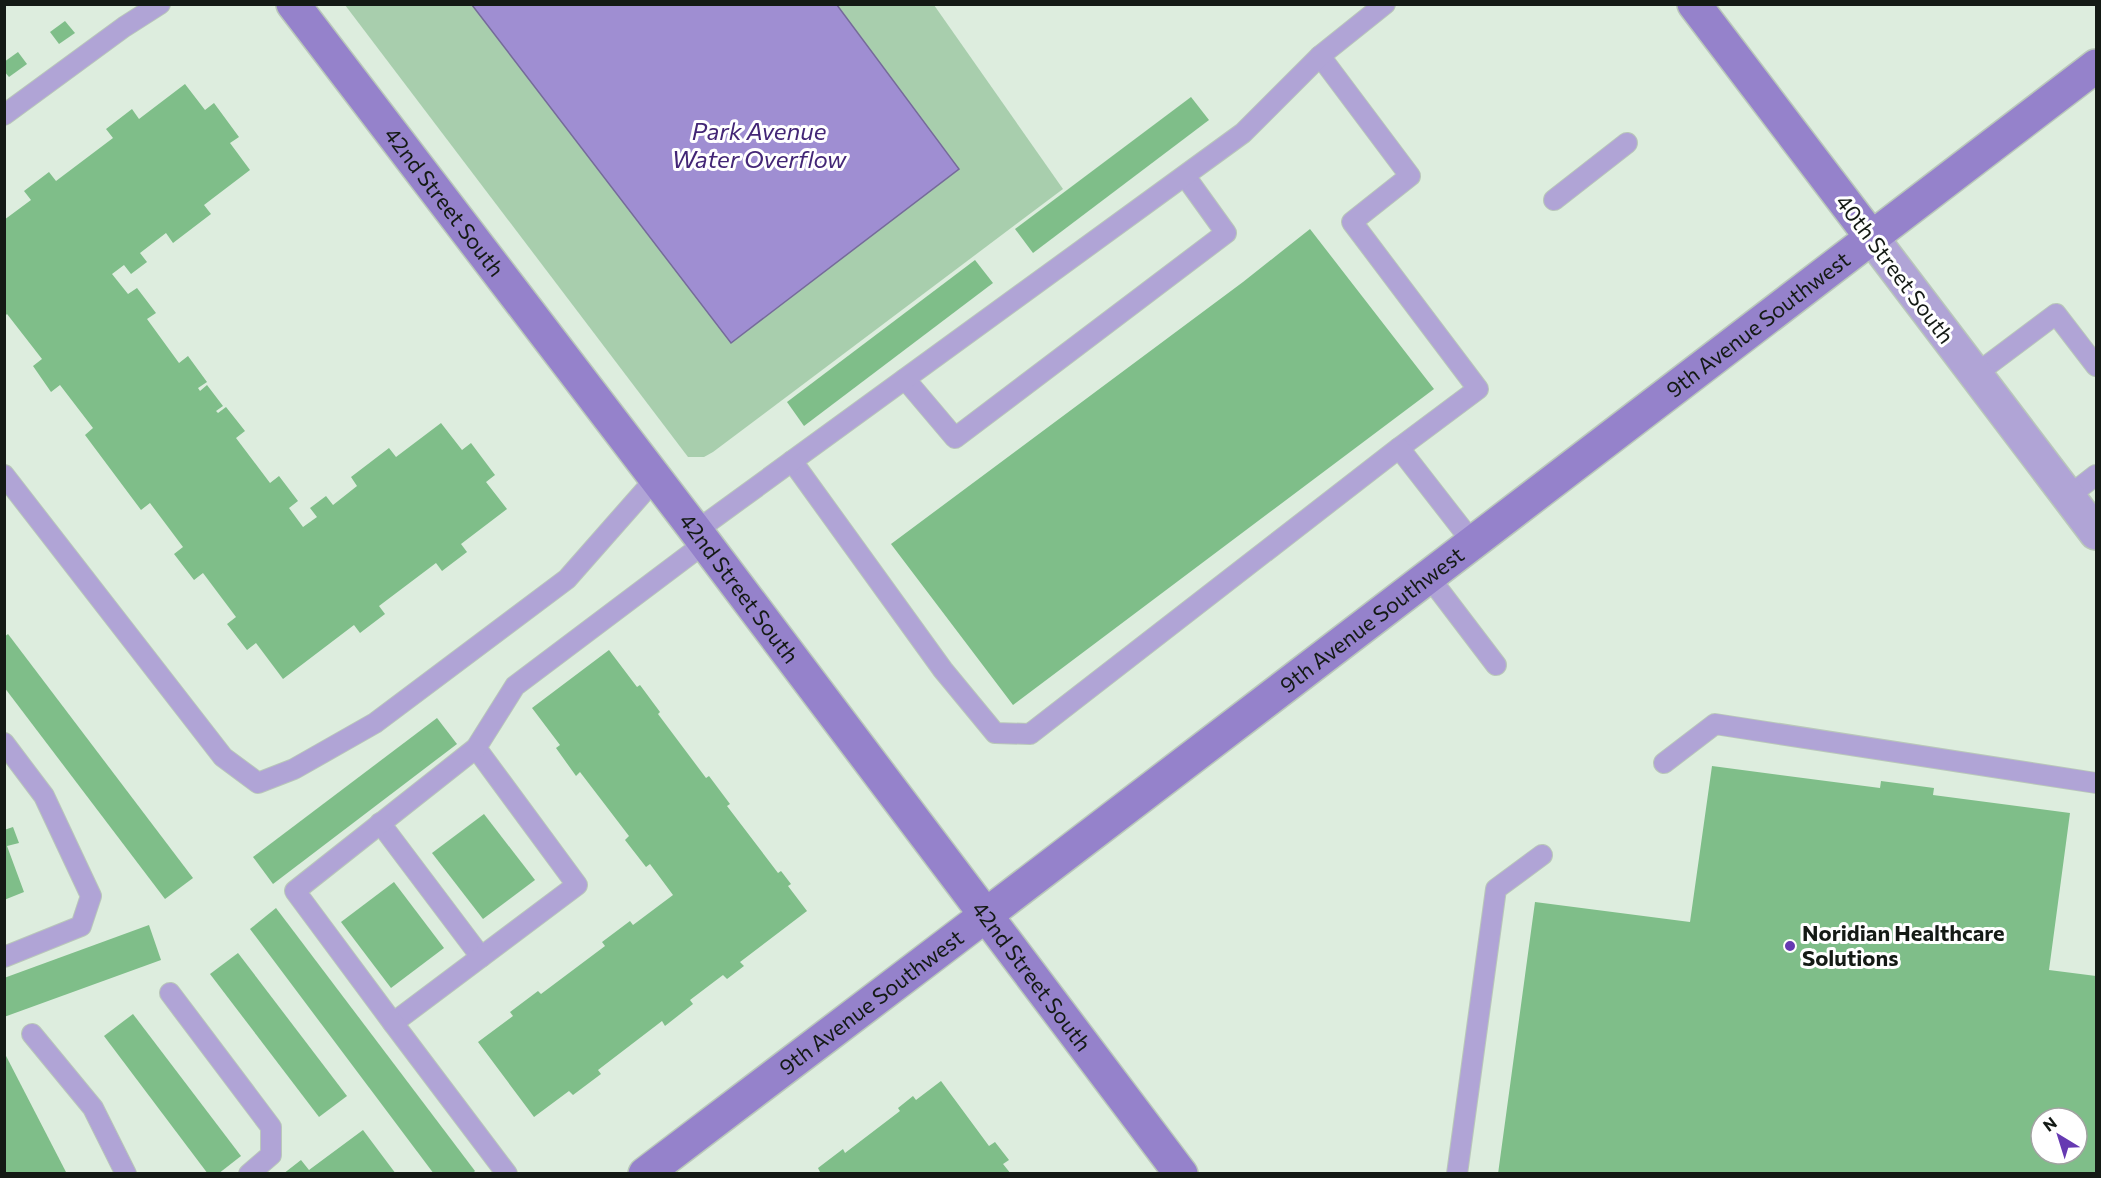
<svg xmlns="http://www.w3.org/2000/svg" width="2101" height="1178" viewBox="0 0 2101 1178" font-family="Commissioner,sans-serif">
<rect width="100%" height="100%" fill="#ddedde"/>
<!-- green -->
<path fill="#a8cead" d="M 345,5 L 934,5 L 1063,189 L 713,452 L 704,457 L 688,457 Z"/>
<!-- water -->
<path fill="#9f8ed2" stroke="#756b99" stroke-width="1.5" d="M 472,5 L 837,5 L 959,169 L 731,343 Z"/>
<!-- building -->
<g fill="#7fbe89" fill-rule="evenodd">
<path d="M 65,21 L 75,33 L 59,44 L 50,32 Z"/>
<path d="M 18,52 L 27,64 L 9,77 L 4,71 L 4,62 Z"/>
<path d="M 185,84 L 205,110 L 214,103 L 239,137 L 230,143 L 250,170 L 204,205 L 211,214 L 173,243 L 166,233 L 140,253 L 147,262 L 131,274 L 124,265 L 112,274 L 128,294 L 137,288 L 156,313 L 147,319 L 179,363 L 188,356 L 207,382 L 198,388 L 200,391 L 207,385 L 223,406 L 216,411 L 218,413 L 226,407 L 245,431 L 236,438 L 270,483 L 279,476 L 298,501 L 289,508 L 303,527 L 317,517 L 310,508 L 326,496 L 333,505 L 357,486 L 351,477 L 389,448 L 396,457 L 441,423 L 462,450 L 471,443 L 495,475 L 486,482 L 507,509 L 461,544 L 467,552 L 442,571 L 436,563 L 379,606 L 385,614 L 360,633 L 354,625 L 283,679 L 256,643 L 247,650 L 227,624 L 236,617 L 203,573 L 194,580 L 174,554 L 183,547 L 150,503 L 141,510 L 85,435 L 93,428 L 60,385 L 51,392 L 33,366 L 42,359 L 7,314 L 4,317 L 4,220 L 31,200 L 24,191 L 49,172 L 56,181 L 113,138 L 106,129 L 132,109 L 139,119 Z"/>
<path d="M 1191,97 L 1209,120 L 1033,253 L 1015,229 Z"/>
<path d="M 1310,229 L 1434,389 L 1013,705 L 891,544 L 1243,282 Z"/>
<path d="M 975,260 L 993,283 L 804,426 L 787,402 Z"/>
<path d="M 8,634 L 193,878 L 165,899 L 4,687 L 4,637 Z"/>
<path d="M 609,650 L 637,687 L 640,685 L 660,712 L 658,714 L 706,778 L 709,776 L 730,804 L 727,806 L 778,873 L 781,871 L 791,884 L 788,886 L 807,911 L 740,962 L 744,966 L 727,979 L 723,975 L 690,1000 L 693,1004 L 665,1026 L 662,1021 L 598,1070 L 601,1074 L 573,1095 L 569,1091 L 534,1117 L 478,1042 L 513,1016 L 510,1012 L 538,991 L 541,994 L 605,946 L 602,942 L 630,921 L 633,925 L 673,895 L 650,864 L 646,867 L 625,840 L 629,836 L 580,772 L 576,776 L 556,748 L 560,745 L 532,708 Z"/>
<path d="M 437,718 L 457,744 L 273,884 L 253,857 Z"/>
<path d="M 1712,766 L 1880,788 L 1881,781 L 1934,788 L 1933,795 L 2070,813 L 2049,970 L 2096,976 L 2096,1174 L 1498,1174 L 1535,902 L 1690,922 ZM 2041,1118 L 2077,1118 L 2077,1154 L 2041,1154 Z"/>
<path d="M 484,814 L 535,880 L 483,919 L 432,853 Z"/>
<path d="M 13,827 L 19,843 L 7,846 L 24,892 L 4,900 L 4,830 Z"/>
<path d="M 394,882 L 444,948 L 391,988 L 341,922 Z"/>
<path d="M 276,908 L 475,1171 L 472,1174 L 434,1174 L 250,929 Z"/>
<path d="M 149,925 L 161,960 L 4,1017 L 4,978 Z"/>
<path d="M 238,953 L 347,1096 L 319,1117 L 210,974 Z"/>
<path d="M 133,1014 L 241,1156 L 218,1174 L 208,1174 L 104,1036 Z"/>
<path d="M 4,1052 L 67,1174 L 4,1174 Z"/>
<path d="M 941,1081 L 989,1146 L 995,1142 L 1009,1160 L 1003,1164 L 1011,1174 L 818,1174 L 820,1172 L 818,1168 L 843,1149 L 845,1153 L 900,1111 L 898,1108 L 913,1096 L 916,1100 Z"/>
<path d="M 363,1130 L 396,1174 L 283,1174 L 301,1160 L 309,1170 Z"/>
</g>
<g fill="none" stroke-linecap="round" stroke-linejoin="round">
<defs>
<g id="lane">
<path d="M 1320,56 L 1410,176 L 1352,222 L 1478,389 L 1399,448"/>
<path d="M 4,115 L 124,27 L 160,4"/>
<path d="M 1554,200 L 1627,143"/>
<path d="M 1976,374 L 2056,314 L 2096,366"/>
<path d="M 905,379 L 955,438 L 1226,233 L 1185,176"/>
<path d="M 792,461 L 943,670 L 995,733 L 1030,734 L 1399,448 L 1473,543"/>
<path d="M 4,475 L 223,757 L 258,783 L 294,769 L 375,723 L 567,579 L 656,478"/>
<path d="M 2069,496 L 2096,475"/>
<path d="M 696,531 L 1243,133 L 1320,56 L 1385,4"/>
<path d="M 1429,577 L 1496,665"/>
<path d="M 4,743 L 44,796 L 91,896 L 81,926 L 4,957"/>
<path d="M 1664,763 L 1715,724 L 2096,783"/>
<path d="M 380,823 L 481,957"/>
<path d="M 170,993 L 271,1127 L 271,1155 L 249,1174"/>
<path d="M 393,1023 L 577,885 L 476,748"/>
<path d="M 32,1034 L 93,1108 L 126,1174"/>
<path d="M 507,1174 L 393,1023 L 295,891 L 476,748 L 515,686 L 705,543"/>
<path d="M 1457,1174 L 1496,889 L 1542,855"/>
</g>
<path id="street" d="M 1872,238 L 2096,533"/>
<g id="secondary">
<path id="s1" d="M 293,4 L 696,531 L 1181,1174"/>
<path d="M 1694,4 L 1872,238"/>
<path id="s2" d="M 645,1174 L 986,915 L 2096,66"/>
</g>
</defs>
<!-- lane casing -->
<use href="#lane" stroke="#b9c7ba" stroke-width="22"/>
<!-- street casing -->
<use href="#street" stroke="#b9c7ba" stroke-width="36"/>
<!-- secondary casing -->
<use href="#secondary" stroke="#b9c7ba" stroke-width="36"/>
<!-- lane -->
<use href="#lane" stroke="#b0a4d6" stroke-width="20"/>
<!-- street -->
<use href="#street" stroke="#b0a4d6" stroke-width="33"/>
<!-- secondary -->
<use href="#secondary" stroke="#9582cb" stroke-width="33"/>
</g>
<!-- markers -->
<circle fill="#663ab2" stroke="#fff" stroke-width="2" cx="1790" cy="946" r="6"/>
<g text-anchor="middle" stroke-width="6" stroke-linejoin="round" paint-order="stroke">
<!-- street labels -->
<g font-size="22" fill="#141a15" stroke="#fff">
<text dy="8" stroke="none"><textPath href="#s1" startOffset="249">42nd Street South</textPath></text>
<text transform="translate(1895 269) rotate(53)" y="8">40th Street South</text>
<text dy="8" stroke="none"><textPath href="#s2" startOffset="1400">9th Avenue Southwest</textPath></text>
<text dy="8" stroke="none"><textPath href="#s1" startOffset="735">42nd Street South</textPath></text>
<text dy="8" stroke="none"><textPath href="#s2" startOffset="914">9th Avenue Southwest</textPath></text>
<text dy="8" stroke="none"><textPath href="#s1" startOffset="1221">42nd Street South</textPath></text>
<text dy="8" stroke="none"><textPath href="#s2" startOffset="284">9th Avenue Southwest</textPath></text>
</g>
<!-- poi labels -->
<g font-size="22" font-weight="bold" fill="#141a15" stroke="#fff" text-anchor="start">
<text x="1802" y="941">Noridian Healthcare<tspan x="1802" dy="25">Solutions</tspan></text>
</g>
<!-- water labels -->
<g font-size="24" font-style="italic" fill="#432676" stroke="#fff">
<text x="759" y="140">Park Avenue<tspan x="759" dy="28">Water Overflow</tspan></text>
</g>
</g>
<!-- border -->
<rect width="2101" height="1178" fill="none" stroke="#141a15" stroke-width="12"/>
<!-- north arrow -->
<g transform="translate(2059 1136) rotate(322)"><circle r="28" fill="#ffffff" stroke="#a1a3a1" stroke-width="1.5"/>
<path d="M0-4.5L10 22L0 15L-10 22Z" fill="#663ab2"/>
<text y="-9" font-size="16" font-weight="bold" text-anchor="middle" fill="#141a15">N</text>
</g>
</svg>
